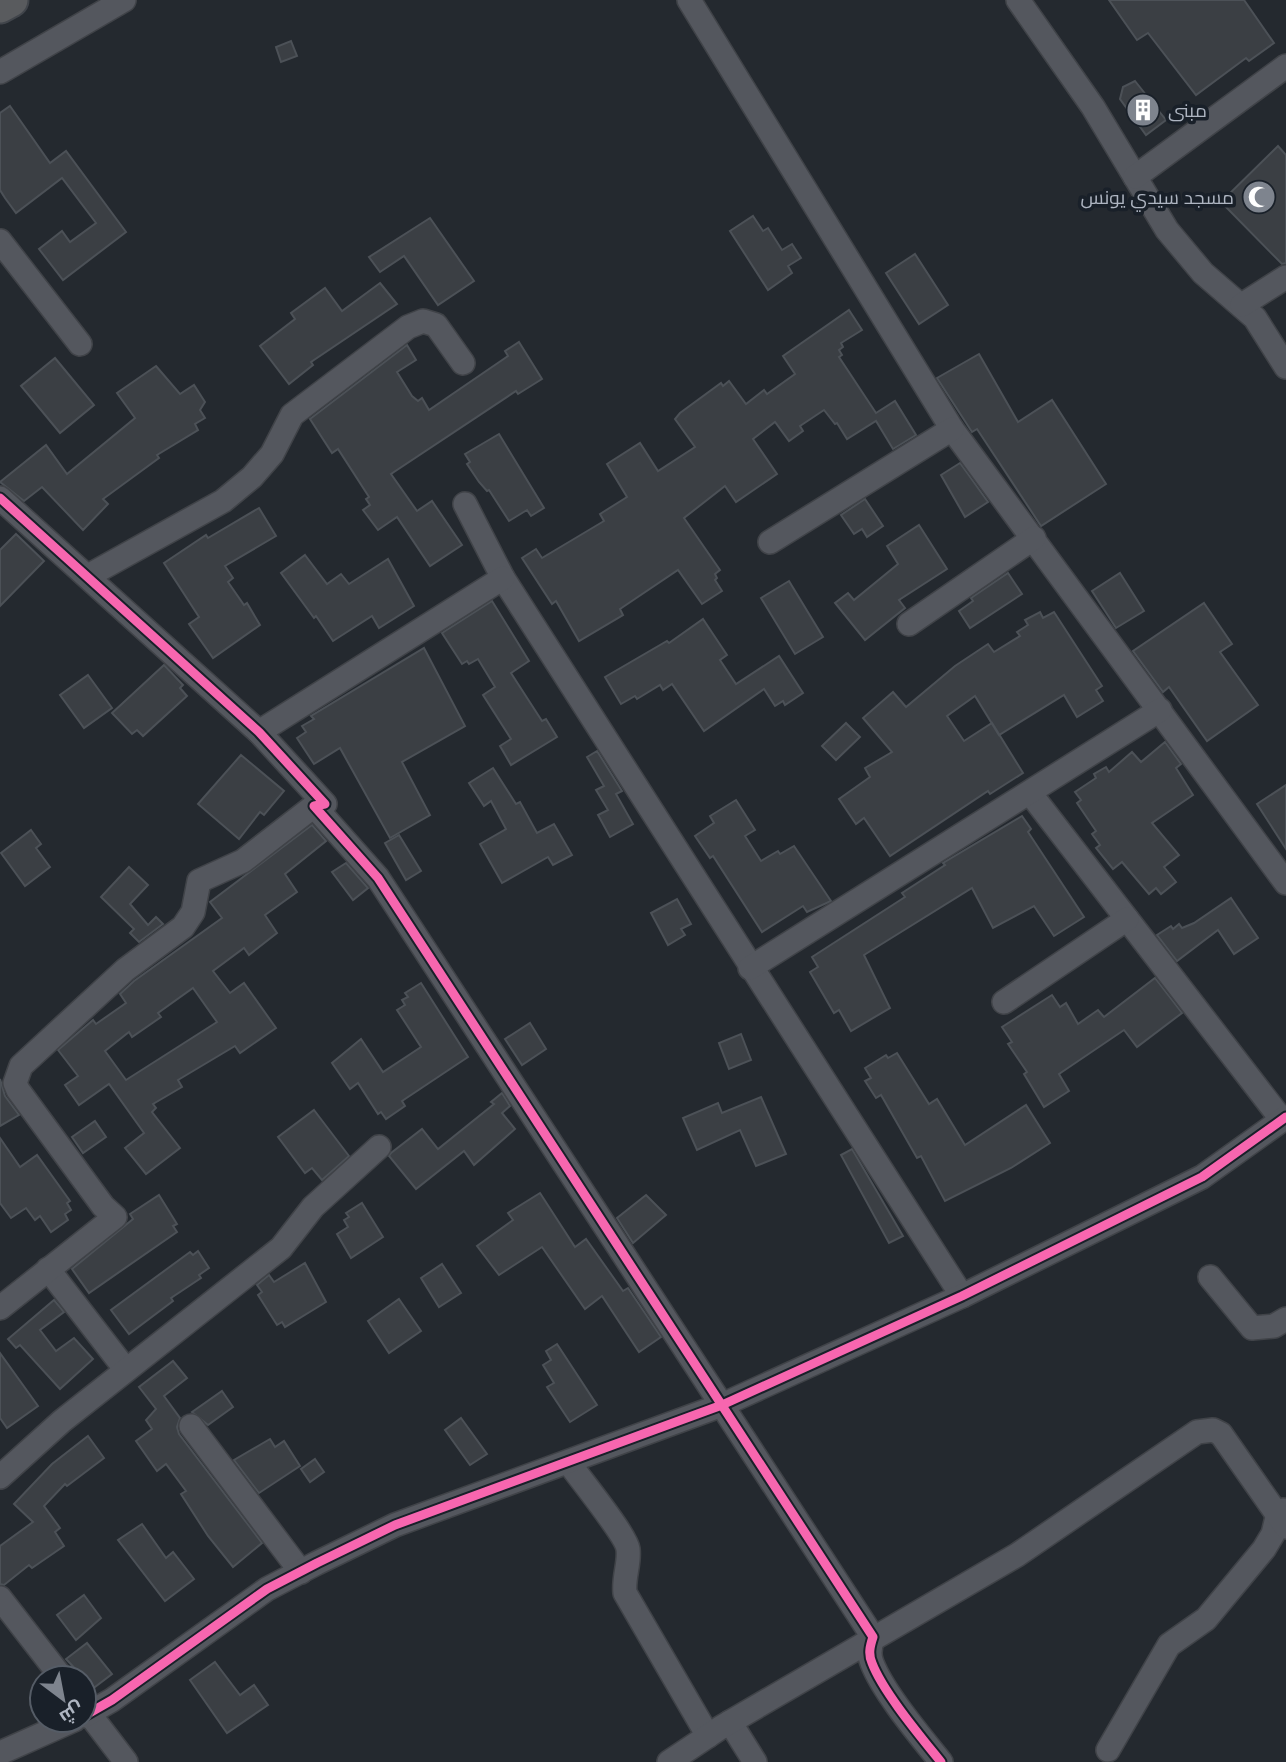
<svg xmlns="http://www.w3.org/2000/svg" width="1286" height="1762" viewBox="0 0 1286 1762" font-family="Montserrat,Cairo,sans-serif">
<rect width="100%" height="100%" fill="#24292f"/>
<!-- building -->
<g fill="#3b3f44" stroke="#4c5157" stroke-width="2" fill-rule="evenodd">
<path d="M 1109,0 L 1244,0 L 1274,43 L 1249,61 L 1246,58 L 1196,95 L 1148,33 L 1137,40 Z"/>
<path d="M 291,41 L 297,56 L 281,62 L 276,47 Z"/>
<path d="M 1135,81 L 1166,120 L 1146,135 L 1120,99 L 1123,87 Z"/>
<path d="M 10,106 L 50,163 L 66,151 L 126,232 L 63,280 L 39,249 L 62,231 L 70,242 L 96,223 L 62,178 L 16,213 L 5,198 L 0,190 L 0,113 Z"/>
<path d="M 1278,146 L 1286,155 L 1286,263 L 1282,264 L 1221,202 Z"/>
<path d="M 753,216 L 763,231 L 768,228 L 782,250 L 792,244 L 801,258 L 788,266 L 792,273 L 768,290 L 730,231 Z"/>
<path d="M 430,218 L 474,281 L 438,305 L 404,256 L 380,272 L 369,257 Z"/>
<path d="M 915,254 L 948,305 L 919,324 L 886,273 Z"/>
<path d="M 380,283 L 397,304 L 311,362 L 313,365 L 289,384 L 260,346 L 295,319 L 291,313 L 325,288 L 342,311 Z"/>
<path d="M 849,310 L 862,330 L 841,343 L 843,347 L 839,350 L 842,355 L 839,357 L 876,413 L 895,401 L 916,435 L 893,449 L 876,421 L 847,439 L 837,423 L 835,424 L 824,410 L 800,426 L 803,431 L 789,441 L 775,422 L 753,439 L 777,474 L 736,502 L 725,486 L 684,518 L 720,570 L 715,574 L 717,578 L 715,580 L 722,591 L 702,604 L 678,570 L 620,609 L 623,615 L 579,641 L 556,601 L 552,604 L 522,558 L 536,549 L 542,558 L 604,521 L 600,514 L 627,497 L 607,464 L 640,443 L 658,471 L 695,447 L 675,419 L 680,413 L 721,383 L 723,386 L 729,381 L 746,404 L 764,390 L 767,394 L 795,374 L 783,356 Z"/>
<path d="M 519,342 L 542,379 L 518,394 L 516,391 L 391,474 L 417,511 L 432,501 L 462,545 L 430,566 L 397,517 L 378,530 L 363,510 L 370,505 L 366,499 L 369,497 L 338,449 L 332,453 L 310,419 L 407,345 L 416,360 L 397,372 L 412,396 L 418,401 L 422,398 L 429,410 L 508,356 L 505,351 Z"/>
<path d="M 979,354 L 1018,422 L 1052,400 L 1106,484 L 1041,526 L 977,429 L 972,432 L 937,378 Z"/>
<path d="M 55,358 L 94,405 L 60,433 L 21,386 Z"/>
<path d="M 156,366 L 180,394 L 194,385 L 205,402 L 200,410 L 205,418 L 195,424 L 198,430 L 157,455 L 159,458 L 103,499 L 108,504 L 83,530 L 42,487 L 24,501 L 0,482 L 46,445 L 67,474 L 135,418 L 117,393 Z"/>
<path d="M 499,434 L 544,508 L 531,516 L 527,510 L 509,521 L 489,490 L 487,491 L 479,482 L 467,464 L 470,462 L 465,454 Z"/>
<path d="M 960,463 L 988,502 L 965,517 L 941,475 Z"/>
<path d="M 865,499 L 883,526 L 867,537 L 862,529 L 854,534 L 841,515 Z"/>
<path d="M 259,508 L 276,536 L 225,566 L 233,578 L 228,582 L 244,605 L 247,603 L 260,625 L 213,658 L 189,624 L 199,617 L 164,563 L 206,535 L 208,538 Z"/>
<path d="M 919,525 L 947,569 L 899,600 L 905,608 L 865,640 L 835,603 L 848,593 L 854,600 L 898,564 L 887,546 Z"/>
<path d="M 16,534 L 44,561 L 0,606 L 0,550 Z"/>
<path d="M 305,555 L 327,584 L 341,574 L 349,584 L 388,559 L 414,606 L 379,628 L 372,616 L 333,641 L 316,616 L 314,618 L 281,573 Z"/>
<path d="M 1008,573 L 1022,594 L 970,628 L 959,611 L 973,601 L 971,598 Z"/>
<path d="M 1120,573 L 1144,611 L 1116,628 L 1092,591 Z"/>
<path d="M 789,581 L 823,637 L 795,654 L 761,598 Z"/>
<path d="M 492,601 L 529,661 L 511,673 L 542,721 L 546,719 L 557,737 L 511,765 L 500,746 L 511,739 L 483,695 L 495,687 L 478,659 L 469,664 L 467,661 L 462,664 L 442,633 Z"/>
<path d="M 1204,603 L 1232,644 L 1220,652 L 1258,705 L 1207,741 L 1169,687 L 1163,692 L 1133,651 Z"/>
<path d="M 1040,612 L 1043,618 L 1054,612 L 1102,686 L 1096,690 L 1103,701 L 1077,717 L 1064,695 L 999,735 L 975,696 L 947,716 L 964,741 L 992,723 L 1023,773 L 990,794 L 988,791 L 890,856 L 864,818 L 856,824 L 839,799 L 870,777 L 865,768 L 892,752 L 863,718 L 893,692 L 906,707 L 955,666 L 988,644 L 994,652 L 1020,636 L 1017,632 L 1028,625 L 1025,620 Z"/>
<path d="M 703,619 L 727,655 L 720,660 L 736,684 L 779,656 L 803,693 L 785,705 L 783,701 L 775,706 L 764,689 L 704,731 L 672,684 L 663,690 L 660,685 L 637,699 L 635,696 L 621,704 L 605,677 L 667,641 L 669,643 Z"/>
<path d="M 424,648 L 465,726 L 402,762 L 430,815 L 390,838 L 340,748 L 314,764 L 297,738 L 306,732 L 302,726 L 314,719 L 311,716 Z"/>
<path d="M 164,665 L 183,685 L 180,688 L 187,696 L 143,736 L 137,730 L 132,734 L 112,713 Z"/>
<path d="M 88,675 L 112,708 L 84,728 L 60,695 Z"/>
<path d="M 846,723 L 860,737 L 836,760 L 822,746 Z"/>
<path d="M 1165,742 L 1181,764 L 1176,768 L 1193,795 L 1152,823 L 1179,855 L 1164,867 L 1176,882 L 1161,894 L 1156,888 L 1149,894 L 1122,862 L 1113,869 L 1096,848 L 1100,845 L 1092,834 L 1096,831 L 1077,803 L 1081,800 L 1075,792 L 1096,778 L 1094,774 L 1106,767 L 1109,772 L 1132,752 L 1141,762 Z"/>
<path d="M 597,751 L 622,791 L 616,794 L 633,824 L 610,837 L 598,815 L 608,810 L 596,790 L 604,786 L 587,757 Z"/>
<path d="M 241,755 L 284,791 L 264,815 L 260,812 L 239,839 L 198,804 Z"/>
<path d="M 493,768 L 516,804 L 520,802 L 537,833 L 554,824 L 572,855 L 553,865 L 548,857 L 502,883 L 480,844 L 506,829 L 491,801 L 484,806 L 469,783 Z"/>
<path d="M 1286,785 L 1286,849 L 1257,804 Z"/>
<path d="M 736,800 L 755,830 L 745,836 L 761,861 L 778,851 L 780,854 L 794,846 L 831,901 L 807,912 L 803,906 L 762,932 L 713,856 L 710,858 L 695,836 L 714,823 L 710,816 Z"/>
<path d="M 1022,816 L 1031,829 L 1028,832 L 1084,917 L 1054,936 L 1034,906 L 993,928 L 972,888 L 864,955 L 890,1008 L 851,1031 L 839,1010 L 834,1013 L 810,972 L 818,967 L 812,957 L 905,897 L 902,893 L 945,865 L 943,863 Z"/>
<path d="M 312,825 L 326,841 L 285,874 L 297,892 L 265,915 L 277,933 L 249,955 L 244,948 L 213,971 L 230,993 L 244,983 L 276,1028 L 240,1053 L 235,1046 L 178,1080 L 182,1087 L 153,1104 L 156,1108 L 152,1112 L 180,1148 L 146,1174 L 125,1148 L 144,1133 L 109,1084 L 79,1105 L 65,1085 L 78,1076 L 58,1050 L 93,1020 L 96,1024 L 126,1003 L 120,994 L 134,981 L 222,918 L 210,902 ZM 193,988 L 217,1022 L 126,1080 L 105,1051 L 129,1032 L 132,1037 L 161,1017 L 158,1013 Z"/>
<path d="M 31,830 L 41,844 L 36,848 L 50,867 L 25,886 L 1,853 Z"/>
<path d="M 399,835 L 421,871 L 406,880 L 385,843 Z"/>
<path d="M 346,863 L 368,888 L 353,900 L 332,872 Z"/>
<path d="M 129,867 L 148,885 L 130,904 L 148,925 L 156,917 L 163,924 L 139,942 L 130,933 L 134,929 L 101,897 Z"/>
<path d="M 1231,898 L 1258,938 L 1234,954 L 1218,930 L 1177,961 L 1157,935 L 1171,926 L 1173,929 L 1179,924 L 1182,928 L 1194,923 Z"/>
<path d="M 677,899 L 691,924 L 681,929 L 685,935 L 668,945 L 651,913 Z"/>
<path d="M 1155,978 L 1182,1013 L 1137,1047 L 1124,1030 L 1059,1074 L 1069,1091 L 1044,1107 L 1024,1074 L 1027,1072 L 1008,1044 L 1012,1042 L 1002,1027 L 1052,995 L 1060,1007 L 1066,1003 L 1078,1024 L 1098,1010 L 1104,1017 Z"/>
<path d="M 421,983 L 468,1057 L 402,1101 L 405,1106 L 386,1119 L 381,1112 L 378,1114 L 358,1083 L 350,1089 L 332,1063 L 361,1039 L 383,1072 L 421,1047 L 397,1010 L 405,1005 L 402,1000 L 408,997 L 405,993 Z"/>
<path d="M 530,1023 L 546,1049 L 522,1065 L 505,1039 Z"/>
<path d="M 741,1034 L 751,1060 L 729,1069 L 719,1043 Z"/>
<path d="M 897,1053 L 929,1104 L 937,1099 L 965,1145 L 1026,1105 L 1050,1143 L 1011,1168 L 945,1201 L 921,1156 L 917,1158 L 881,1095 L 876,1098 L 865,1081 L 871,1078 L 865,1068 L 886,1055 L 888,1058 Z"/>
<path d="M 0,1079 L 5,1096 L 19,1115 L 0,1126 Z"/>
<path d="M 502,1093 L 510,1106 L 502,1113 L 515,1129 L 474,1165 L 464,1151 L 416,1189 L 389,1156 L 391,1153 L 422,1129 L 438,1149 L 494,1104 L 491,1102 Z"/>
<path d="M 761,1097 L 786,1154 L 756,1166 L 740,1130 L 697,1150 L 683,1118 L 718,1103 L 722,1113 Z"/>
<path d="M 314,1110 L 349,1156 L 322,1180 L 312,1168 L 305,1173 L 278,1137 Z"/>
<path d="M 95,1121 L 106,1137 L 83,1153 L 72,1137 Z"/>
<path d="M 0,1138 L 20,1167 L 37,1155 L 70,1201 L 67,1203 L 71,1210 L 65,1214 L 68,1220 L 51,1232 L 40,1216 L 35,1220 L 26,1208 L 11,1218 L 0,1203 Z"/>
<path d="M 852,1149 L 903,1236 L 889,1243 L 841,1155 Z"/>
<path d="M 540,1193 L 575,1247 L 586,1239 L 623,1291 L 628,1288 L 661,1337 L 639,1352 L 602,1296 L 585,1309 L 542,1247 L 499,1275 L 477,1246 L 513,1220 L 508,1213 Z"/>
<path d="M 159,1195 L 177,1224 L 173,1226 L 177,1232 L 89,1293 L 72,1269 L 133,1219 L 130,1214 Z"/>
<path d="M 646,1195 L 666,1215 L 633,1243 L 617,1218 Z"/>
<path d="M 362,1203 L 383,1237 L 351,1258 L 337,1234 L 348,1227 L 344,1220 L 349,1217 L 346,1213 Z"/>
<path d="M 198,1251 L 209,1268 L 199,1275 L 201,1278 L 171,1298 L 173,1301 L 129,1334 L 111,1310 L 190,1252 L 193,1255 Z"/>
<path d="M 305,1263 L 326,1302 L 285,1327 L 282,1322 L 277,1325 L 258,1295 L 262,1292 L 257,1285 L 269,1275 L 274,1282 Z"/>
<path d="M 442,1264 L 461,1293 L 439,1307 L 421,1278 Z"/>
<path d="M 399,1299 L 421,1331 L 389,1353 L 368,1321 Z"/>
<path d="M 54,1300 L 64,1312 L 40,1330 L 56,1351 L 74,1338 L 93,1359 L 60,1389 L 20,1345 L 16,1348 L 8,1339 Z"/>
<path d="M 557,1344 L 597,1405 L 570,1422 L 547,1387 L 554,1383 L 543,1365 L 551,1360 L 546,1351 Z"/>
<path d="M 0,1353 L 38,1406 L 7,1428 L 0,1418 Z"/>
<path d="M 173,1361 L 187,1378 L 164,1396 L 180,1418 L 177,1427 L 179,1434 L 262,1543 L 233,1567 L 208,1536 L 181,1494 L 186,1491 L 166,1464 L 157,1471 L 136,1441 L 152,1429 L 146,1420 L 156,1409 L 139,1387 Z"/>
<path d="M 222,1391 L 233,1407 L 208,1425 L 192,1412 Z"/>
<path d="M 461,1418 L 487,1454 L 470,1465 L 445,1430 Z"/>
<path d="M 88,1436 L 104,1458 L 67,1486 L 65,1484 L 44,1506 L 60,1528 L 55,1532 L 64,1546 L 32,1568 L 29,1565 L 4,1585 L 0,1584 L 0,1546 L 33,1522 L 14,1504 L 52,1464 Z"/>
<path d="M 270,1439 L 275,1447 L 284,1441 L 300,1466 L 259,1493 L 234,1460 Z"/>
<path d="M 315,1459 L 324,1472 L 310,1482 L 301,1469 Z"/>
<path d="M 142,1524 L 166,1558 L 173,1552 L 194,1579 L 165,1601 L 118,1540 Z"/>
<path d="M 84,1595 L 101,1618 L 76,1640 L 57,1615 Z"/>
<path d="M 87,1643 L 112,1674 L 91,1690 L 84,1678 L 66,1659 Z"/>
<path d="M 215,1662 L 240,1695 L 254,1685 L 268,1705 L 227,1733 L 190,1680 Z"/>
</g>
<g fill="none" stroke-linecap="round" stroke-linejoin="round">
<defs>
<g id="minor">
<path d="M 689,0 L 952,429 L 1286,883"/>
<path d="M 1018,0 L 1093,107 L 1167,230 L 1203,273 L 1255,318 L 1286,367"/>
<path d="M 0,72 L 124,0"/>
<path d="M 1135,177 L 1286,66"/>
<path d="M 0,241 L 80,344"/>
<path d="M 1242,305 L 1286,277"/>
<path d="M 0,498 L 259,732 L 325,804 L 314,806 L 378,878 L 873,1637 C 870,1646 868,1654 872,1663 C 883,1692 921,1737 941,1762"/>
<path d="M 465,504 L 503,578 L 962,1296"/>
<path d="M 770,542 L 952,429"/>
<path d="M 88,576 L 223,501 L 252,477 L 272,454 L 292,415 L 408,327 L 423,321 L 436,325 L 463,363"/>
<path d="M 909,624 L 1034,538"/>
<path d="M 259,732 L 503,578"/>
<path d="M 1030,793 L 1282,1120"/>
<path d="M 750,968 L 1160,710"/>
<path d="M 1004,1002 L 1127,919"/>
<path d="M 48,1269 L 126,1370"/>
<path d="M 1210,1277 L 1252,1328 L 1274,1326 L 1286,1319"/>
<path d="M 0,1308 L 115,1217 L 103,1206 L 18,1090 L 15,1083 L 21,1066 L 125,970 L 183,927 L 193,912 L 199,881 L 243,861 L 314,806"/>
<path d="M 191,1426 L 301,1572"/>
<path d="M 569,1463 C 581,1480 626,1535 628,1549 C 630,1563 623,1578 625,1593 L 708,1736"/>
<path d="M 0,1477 L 62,1421 L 281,1248 L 313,1207 L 379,1147"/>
<path d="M 0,1598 L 62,1678"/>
<path d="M 84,1707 L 126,1762"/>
<path d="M 84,1716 L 112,1700 L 267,1589 L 317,1563 L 395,1525 L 722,1405 L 962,1296 L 1202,1177 L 1286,1117"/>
<path d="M 730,1722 L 755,1762"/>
<path d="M 1108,1750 L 1169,1645 L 1206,1619 L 1264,1549 L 1273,1534 L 1278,1513 L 1283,1510"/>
<path d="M 0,1753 L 74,1720"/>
<path d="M 669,1762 L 720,1728 L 1017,1555 L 1197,1432 L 1213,1430 L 1221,1434 L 1286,1527"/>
</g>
<path id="highway" d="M 0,6 L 11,0"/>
</defs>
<!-- minor casing -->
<use href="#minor" stroke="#404348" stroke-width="26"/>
<!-- highway casing -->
<use href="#highway" stroke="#41454b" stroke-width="37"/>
<!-- minor -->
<use href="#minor" stroke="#54575e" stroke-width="23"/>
<!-- highway -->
<use href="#highway" stroke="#595b5e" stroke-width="33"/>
<defs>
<g id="cycleway">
<path d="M 0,498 L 259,732 L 325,804 L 314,806 L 378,878 L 873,1637 C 870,1646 868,1654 872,1663 C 883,1692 921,1737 941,1762"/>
<path d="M 84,1716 L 112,1700 L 267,1589 L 317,1563 L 395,1525 L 722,1405 L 962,1296 L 1202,1177 L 1286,1117"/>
</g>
</defs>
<!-- cycleway casing -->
<use href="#cycleway" stroke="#192029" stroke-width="13"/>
<!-- cycleway -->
<use href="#cycleway" stroke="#f766af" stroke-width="9"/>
</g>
<!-- icons -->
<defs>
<symbol id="building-disc" viewBox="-11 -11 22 22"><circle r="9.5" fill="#7e848e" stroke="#192029"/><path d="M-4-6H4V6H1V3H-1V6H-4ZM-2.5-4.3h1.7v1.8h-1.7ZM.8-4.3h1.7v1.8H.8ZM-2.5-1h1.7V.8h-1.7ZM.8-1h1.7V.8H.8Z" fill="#fff"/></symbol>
<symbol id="mosque-disc" viewBox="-11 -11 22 22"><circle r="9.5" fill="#7e848e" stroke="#192029"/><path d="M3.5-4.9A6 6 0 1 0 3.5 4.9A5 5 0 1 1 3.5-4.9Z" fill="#fff"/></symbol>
</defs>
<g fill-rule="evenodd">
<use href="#building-disc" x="1124" y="91" width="38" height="38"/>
<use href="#mosque-disc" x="1240" y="178" width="38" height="38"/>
</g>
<g text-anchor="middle" stroke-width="7" stroke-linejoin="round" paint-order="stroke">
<!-- poi labels -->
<g font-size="19" fill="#aeb5c1" stroke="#192029" text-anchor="start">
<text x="1168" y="117">مبنى</text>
<text x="1234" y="204" text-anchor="end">مسجد سيدي يونس</text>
</g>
</g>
<!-- north arrow -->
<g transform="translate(63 1699) rotate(148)"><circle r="33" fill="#192029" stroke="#555c66" stroke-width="2"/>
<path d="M0-5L12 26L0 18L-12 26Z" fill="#7e848e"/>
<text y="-10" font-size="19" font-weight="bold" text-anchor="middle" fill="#aeb5c1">ش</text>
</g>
</svg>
